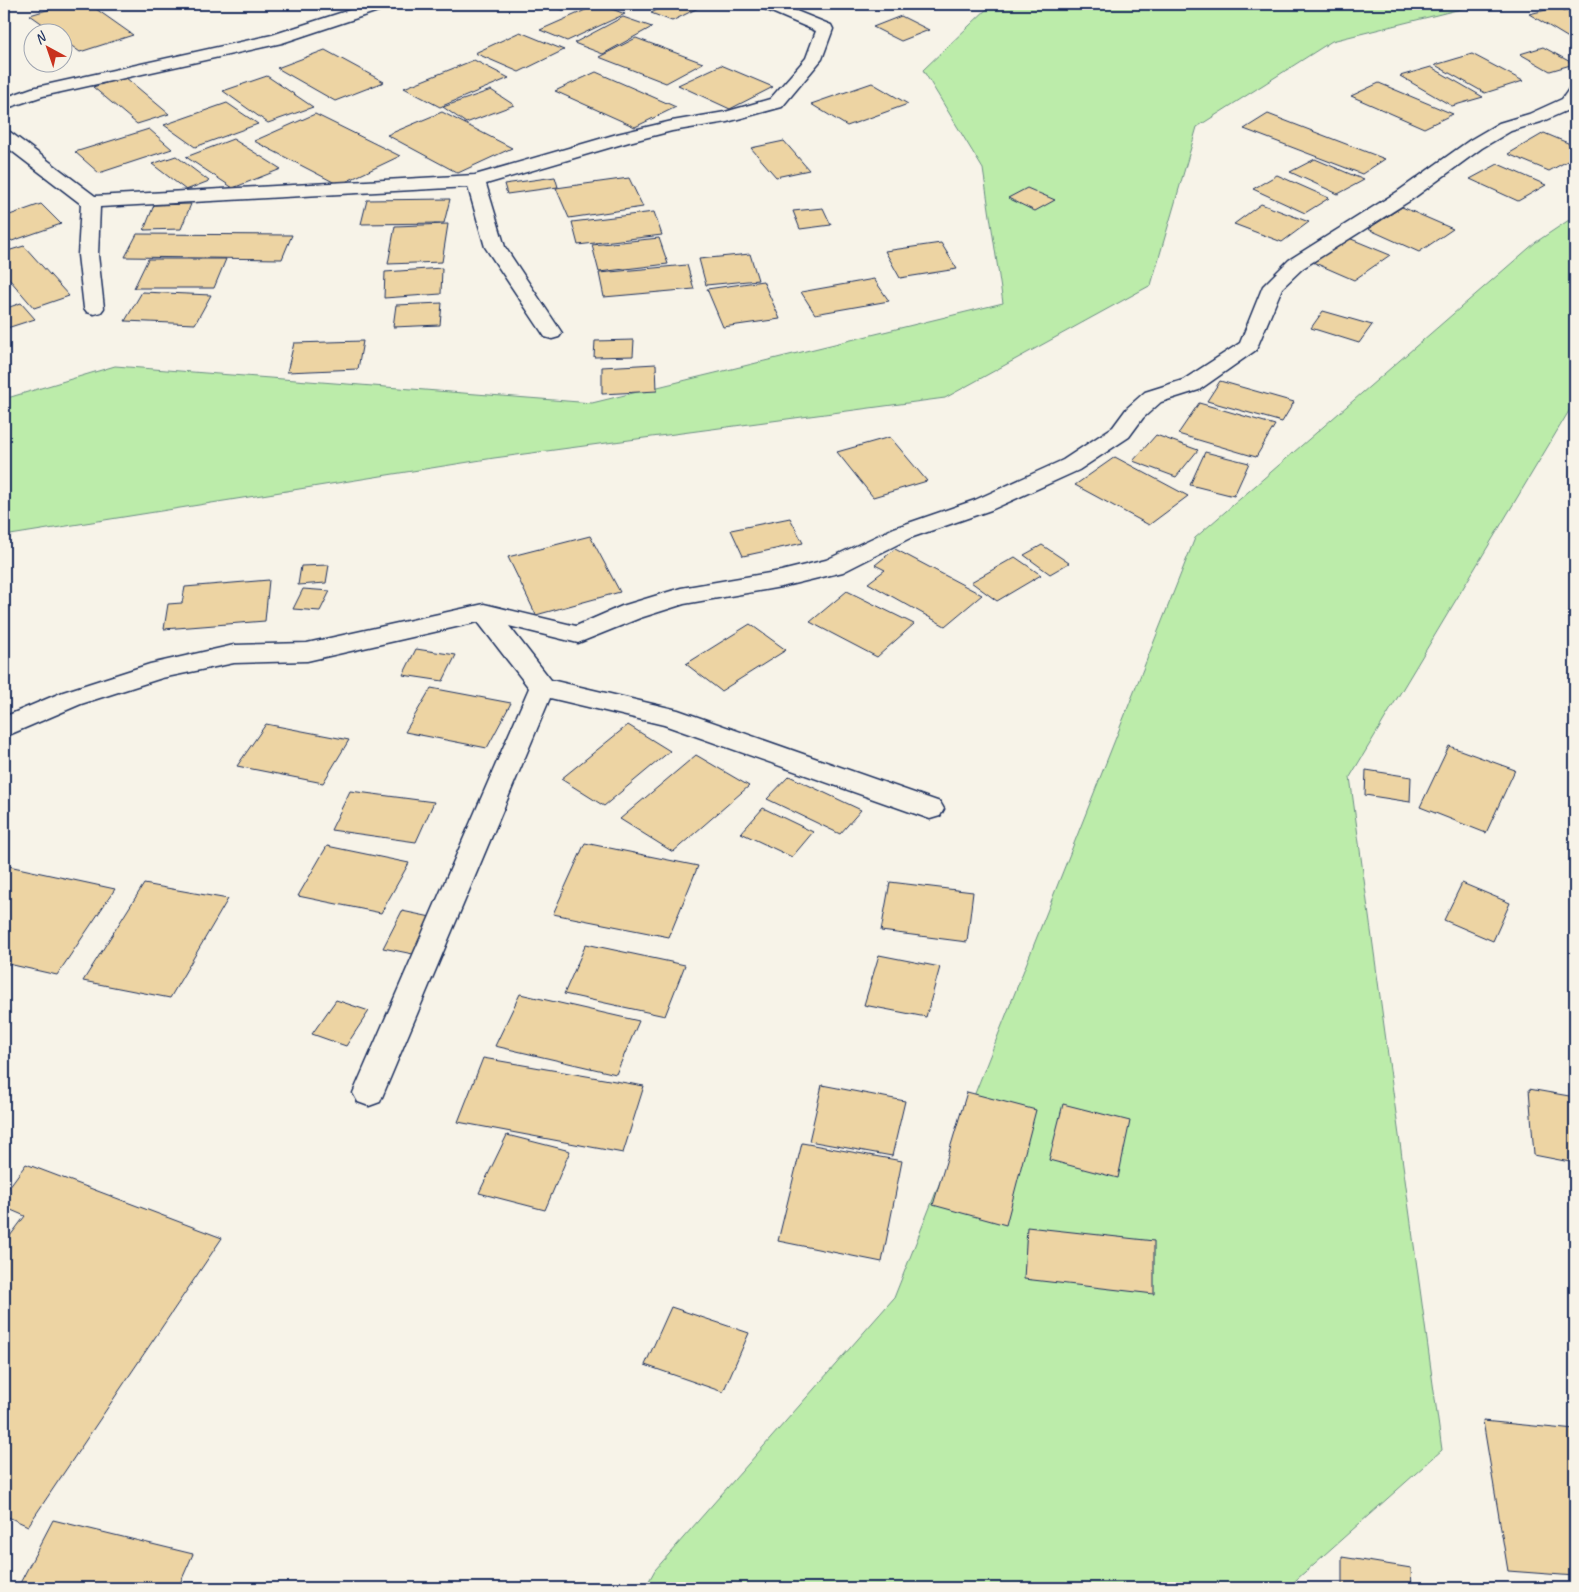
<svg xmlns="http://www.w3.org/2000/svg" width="1579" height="1592" viewBox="0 0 1579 1592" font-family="Caveat,sans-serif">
<rect width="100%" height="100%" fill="#f7f3e8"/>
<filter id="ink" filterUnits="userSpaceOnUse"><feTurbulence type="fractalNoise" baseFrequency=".02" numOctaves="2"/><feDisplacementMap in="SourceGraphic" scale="10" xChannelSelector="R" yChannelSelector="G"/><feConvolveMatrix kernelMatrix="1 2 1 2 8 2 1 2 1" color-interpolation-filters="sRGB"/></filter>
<g filter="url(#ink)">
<!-- green -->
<g fill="#bcecaa" stroke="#6c8e84">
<path d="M 992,4 L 1481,4 L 1332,41 L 1197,127 L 1151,285 L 945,398 L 494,458 L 4,536 L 4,399 L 115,366 L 592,403 L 1003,303 L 983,169 L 923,70 Z"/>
<path d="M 1575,216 L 1575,401 L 1350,777 L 1442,1450 L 1287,1588 L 645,1588 L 655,1570 L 894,1298 L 1195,538 L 1536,242 Z"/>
</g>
<!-- building -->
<g fill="#edd4a3" stroke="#1b2f5e">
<path d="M 67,4 L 89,4 L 133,35 L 80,52 L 62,39 L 62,32 L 54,32 L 30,15 Z"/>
<path d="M 555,4 L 578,4 L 563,10 L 550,6 Z"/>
<path d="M 599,4 L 625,14 L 567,41 L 540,30 Z"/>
<path d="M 669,4 L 706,4 L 672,21 L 651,13 Z"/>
<path d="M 1559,7 L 1575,17 L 1575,39 L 1572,40 L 1529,14 Z"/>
<path d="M 901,16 L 929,30 L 901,41 L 873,27 Z"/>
<path d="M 623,17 L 652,27 L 603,54 L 574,43 Z"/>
<path d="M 520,32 L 564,50 L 519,72 L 475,53 Z"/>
<path d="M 636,38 L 703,63 L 666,83 L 599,57 Z"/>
<path d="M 1543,47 L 1574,64 L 1550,71 L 1520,54 Z"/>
<path d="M 325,50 L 384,82 L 335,101 L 277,68 Z"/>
<path d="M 1472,54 L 1523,81 L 1485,93 L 1435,65 Z"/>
<path d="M 474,60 L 509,78 L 440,107 L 404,88 Z"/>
<path d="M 721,65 L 773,87 L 730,109 L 678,85 Z"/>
<path d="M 1431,67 L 1483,97 L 1452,106 L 1400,76 Z"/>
<path d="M 596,72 L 676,107 L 635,127 L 555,91 Z"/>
<path d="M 267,76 L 313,107 L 268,123 L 223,91 Z"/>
<path d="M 125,77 L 169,114 L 137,124 L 93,87 Z"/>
<path d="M 872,83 L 908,104 L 847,126 L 811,104 Z"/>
<path d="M 1379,83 L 1453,114 L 1424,128 L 1351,96 Z"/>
<path d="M 491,90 L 514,105 L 466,123 L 443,107 Z"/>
<path d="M 227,103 L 258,124 L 195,147 L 164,125 Z"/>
<path d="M 442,112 L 512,148 L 458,173 L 387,135 Z"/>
<path d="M 315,114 L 400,156 L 339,185 L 254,141 Z"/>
<path d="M 1268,114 L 1385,159 L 1362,174 L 1244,129 Z"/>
<path d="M 149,129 L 172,149 L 99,173 L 75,152 Z"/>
<path d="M 1544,133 L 1575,146 L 1575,157 L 1549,171 L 1508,154 Z"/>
<path d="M 233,139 L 281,169 L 233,188 L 186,157 Z"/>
<path d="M 784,141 L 809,170 L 776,177 L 751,148 Z"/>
<path d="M 176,156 L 209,181 L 186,190 L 152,164 Z"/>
<path d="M 1315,159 L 1364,180 L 1338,194 L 1290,172 Z"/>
<path d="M 1498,164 L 1546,185 L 1518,201 L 1470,179 Z"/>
<path d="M 1277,175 L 1329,198 L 1305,213 L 1253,189 Z"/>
<path d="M 555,177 L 558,187 L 507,194 L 504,184 Z"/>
<path d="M 629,178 L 643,207 L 569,218 L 556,188 Z"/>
<path d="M 1027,188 L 1055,200 L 1035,211 L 1008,198 Z"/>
<path d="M 450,199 L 444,223 L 361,224 L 367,200 Z"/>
<path d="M 41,204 L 61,224 L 12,241 L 4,233 L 4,217 Z"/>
<path d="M 191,204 L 181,229 L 144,230 L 154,205 Z"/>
<path d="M 1261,204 L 1309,222 L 1282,242 L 1234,224 Z"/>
<path d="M 1402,207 L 1453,229 L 1419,252 L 1368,229 Z"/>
<path d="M 823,208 L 831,225 L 800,229 L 793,211 Z"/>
<path d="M 654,212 L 662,235 L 578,245 L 572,222 Z"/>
<path d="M 448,224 L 442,262 L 388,264 L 395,226 Z"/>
<path d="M 137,234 L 292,235 L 282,259 L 125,257 Z"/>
<path d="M 1344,236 L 1390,255 L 1354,280 L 1308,260 Z"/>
<path d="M 659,238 L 668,264 L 599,272 L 592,245 Z"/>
<path d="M 941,243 L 957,269 L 900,278 L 885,251 Z"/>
<path d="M 24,246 L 69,296 L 34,308 L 4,273 L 4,252 Z"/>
<path d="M 750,254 L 758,280 L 706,285 L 699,259 Z"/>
<path d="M 148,259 L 226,259 L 214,288 L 134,288 Z"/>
<path d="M 687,265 L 694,289 L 604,297 L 599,273 Z"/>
<path d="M 442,268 L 441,294 L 384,298 L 385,272 Z"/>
<path d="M 874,279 L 889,301 L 815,314 L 801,292 Z"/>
<path d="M 763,281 L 780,319 L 723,327 L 707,289 Z"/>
<path d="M 142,292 L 211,295 L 195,324 L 125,321 Z"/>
<path d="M 21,303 L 35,319 L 4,329 L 4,309 Z"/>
<path d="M 442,303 L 440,325 L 393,327 L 396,305 Z"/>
<path d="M 1323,311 L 1372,325 L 1359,343 L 1311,328 Z"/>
<path d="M 634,340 L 633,356 L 594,357 L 595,341 Z"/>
<path d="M 363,341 L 358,369 L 287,372 L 294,343 Z"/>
<path d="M 656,364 L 657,391 L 602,394 L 602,367 Z"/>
<path d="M 1220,381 L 1294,402 L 1282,422 L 1207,401 Z"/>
<path d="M 1199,403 L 1275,425 L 1256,457 L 1178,434 Z"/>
<path d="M 1156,435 L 1198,450 L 1176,477 L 1133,461 Z"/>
<path d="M 890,437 L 927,481 L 873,497 L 837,452 Z"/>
<path d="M 1205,452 L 1249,463 L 1234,496 L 1190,485 Z"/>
<path d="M 1115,457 L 1188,496 L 1149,525 L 1075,485 Z"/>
<path d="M 790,518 L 803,543 L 743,556 L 731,530 Z"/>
<path d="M 590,536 L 620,592 L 536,615 L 508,557 Z"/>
<path d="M 1042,545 L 1069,563 L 1050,574 L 1024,555 Z"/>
<path d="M 895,549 L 982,595 L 945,626 L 868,583 L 885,570 L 875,565 Z"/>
<path d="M 1015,557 L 1041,575 L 997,601 L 971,582 Z"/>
<path d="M 329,565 L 326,583 L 298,585 L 301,566 Z"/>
<path d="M 269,580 L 265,621 L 164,629 L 168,604 L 182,603 L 185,587 Z"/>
<path d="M 303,589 L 330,591 L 320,611 L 293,609 Z"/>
<path d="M 847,591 L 914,624 L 877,657 L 810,622 Z"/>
<path d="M 750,624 L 786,650 L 721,691 L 686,664 Z"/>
<path d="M 416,649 L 456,655 L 443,681 L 403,675 Z"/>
<path d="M 431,688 L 511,703 L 487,748 L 405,732 Z"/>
<path d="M 266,724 L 349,740 L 323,783 L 237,766 Z"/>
<path d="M 628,725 L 670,751 L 604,806 L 561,779 Z"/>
<path d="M 1449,746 L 1515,770 L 1486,833 L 1420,807 Z"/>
<path d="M 696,755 L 749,786 L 673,852 L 620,819 Z"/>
<path d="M 1366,770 L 1411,777 L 1410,802 L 1365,795 Z"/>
<path d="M 789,776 L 861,810 L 840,834 L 767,799 Z"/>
<path d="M 350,791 L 434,802 L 416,842 L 331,830 Z"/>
<path d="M 763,808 L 813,832 L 792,857 L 741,833 Z"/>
<path d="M 585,843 L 698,866 L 669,937 L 553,914 Z"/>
<path d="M 327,846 L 409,863 L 381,913 L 298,896 Z"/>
<path d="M 4,865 L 115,889 L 57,975 L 4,963 Z"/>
<path d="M 890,882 L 973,892 L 967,942 L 881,931 Z"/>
<path d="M 1462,883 L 1510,903 L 1493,941 L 1444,920 Z"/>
<path d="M 144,884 L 228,899 L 170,998 L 83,981 Z"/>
<path d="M 402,911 L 431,917 L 413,954 L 383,948 Z"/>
<path d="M 586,944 L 685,965 L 665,1016 L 564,994 Z"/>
<path d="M 879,955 L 940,967 L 926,1017 L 864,1005 Z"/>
<path d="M 520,994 L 639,1021 L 616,1074 L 495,1046 Z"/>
<path d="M 336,1000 L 369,1011 L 346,1046 L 312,1034 Z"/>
<path d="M 483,1058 L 644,1086 L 623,1153 L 458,1122 Z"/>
<path d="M 822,1085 L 905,1101 L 892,1156 L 809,1141 Z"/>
<path d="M 1529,1089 L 1575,1097 L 1575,1163 L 1534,1155 Z"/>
<path d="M 967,1092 L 1036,1110 L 1006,1225 L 933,1205 Z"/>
<path d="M 1063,1104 L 1130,1121 L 1118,1178 L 1049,1160 Z"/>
<path d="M 507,1135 L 570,1151 L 545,1210 L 479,1193 Z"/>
<path d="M 802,1143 L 902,1161 L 882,1262 L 778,1241 Z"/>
<path d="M 26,1164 L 222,1238 L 28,1526 L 4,1515 L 4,1244 L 25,1216 L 4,1207 L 4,1194 Z"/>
<path d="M 1570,1197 L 1575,1198 L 1575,1230 Z"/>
<path d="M 1027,1227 L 1154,1241 L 1154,1294 L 1024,1279 Z"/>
<path d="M 671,1307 L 749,1333 L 723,1392 L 645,1365 Z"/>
<path d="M 1483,1421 L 1575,1430 L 1575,1576 L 1508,1571 Z"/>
<path d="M 53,1520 L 193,1554 L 178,1588 L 18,1587 Z"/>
<path d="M 1342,1557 L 1411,1568 L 1412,1588 L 1342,1588 Z"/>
</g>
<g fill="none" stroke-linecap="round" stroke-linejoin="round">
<defs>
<g id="minor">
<path d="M 368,4 L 392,4 L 390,7 L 282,43 L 43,96 L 4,109 L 4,98 L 32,88 L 272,35 Z"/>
<path d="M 758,4 L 779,4 L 831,25 L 833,29 L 822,59 L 782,107 L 727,122 L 672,131 L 629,142 L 486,184 L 505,247 L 562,333 L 559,337 L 552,339 L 545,337 L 485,247 L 468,187 L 100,207 L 98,255 L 104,308 L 101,312 L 94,314 L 87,312 L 84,308 L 78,255 L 81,204 L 4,145 L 4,131 L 10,132 L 95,196 L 475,175 L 617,134 L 672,121 L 725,112 L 770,99 L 806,58 L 816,31 L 760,7 Z"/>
<path d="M 1575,88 L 1575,107 L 1541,122 L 1511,131 L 1482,148 L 1411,200 L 1303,268 L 1282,288 L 1256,350 L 1199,390 L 1161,402 L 1143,418 L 1129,437 L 1079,470 L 991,510 L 910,538 L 843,572 L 781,587 L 684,604 L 640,618 L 578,643 L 509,626 L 551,680 L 678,710 L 940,802 L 944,809 L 940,816 L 930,819 L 664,725 L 550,698 L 380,1102 L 369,1106 L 358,1102 L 353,1093 L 529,688 L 478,622 L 307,661 L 234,663 L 162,678 L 81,704 L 4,737 L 4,717 L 63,692 L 150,664 L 234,645 L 307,643 L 484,604 L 576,626 L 622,606 L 681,588 L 781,571 L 826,560 L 894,528 L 975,500 L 1063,460 L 1113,427 L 1127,408 L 1145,392 L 1183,380 L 1240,343 L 1263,286 L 1289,260 L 1397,192 L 1470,140 L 1499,123 L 1529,114 L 1562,99 L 1569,89 Z"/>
</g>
</defs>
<!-- minor casing -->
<use href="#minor" stroke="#1b2f5e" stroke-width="3"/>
<!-- minor -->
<use href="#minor" fill="#f7f3e8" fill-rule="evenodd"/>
</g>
</g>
<!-- margin -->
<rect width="1579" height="1592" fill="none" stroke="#f7f3e8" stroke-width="20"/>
<rect x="10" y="10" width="1559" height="1572" fill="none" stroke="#1b2f5e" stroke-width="2" filter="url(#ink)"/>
<!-- north arrow -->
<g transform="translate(48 48) rotate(320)"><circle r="24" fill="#f7f3e8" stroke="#9fa5b1"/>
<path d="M0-4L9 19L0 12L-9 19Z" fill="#c8321e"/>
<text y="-8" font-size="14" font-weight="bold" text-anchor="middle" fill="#1b2f5e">N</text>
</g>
</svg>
